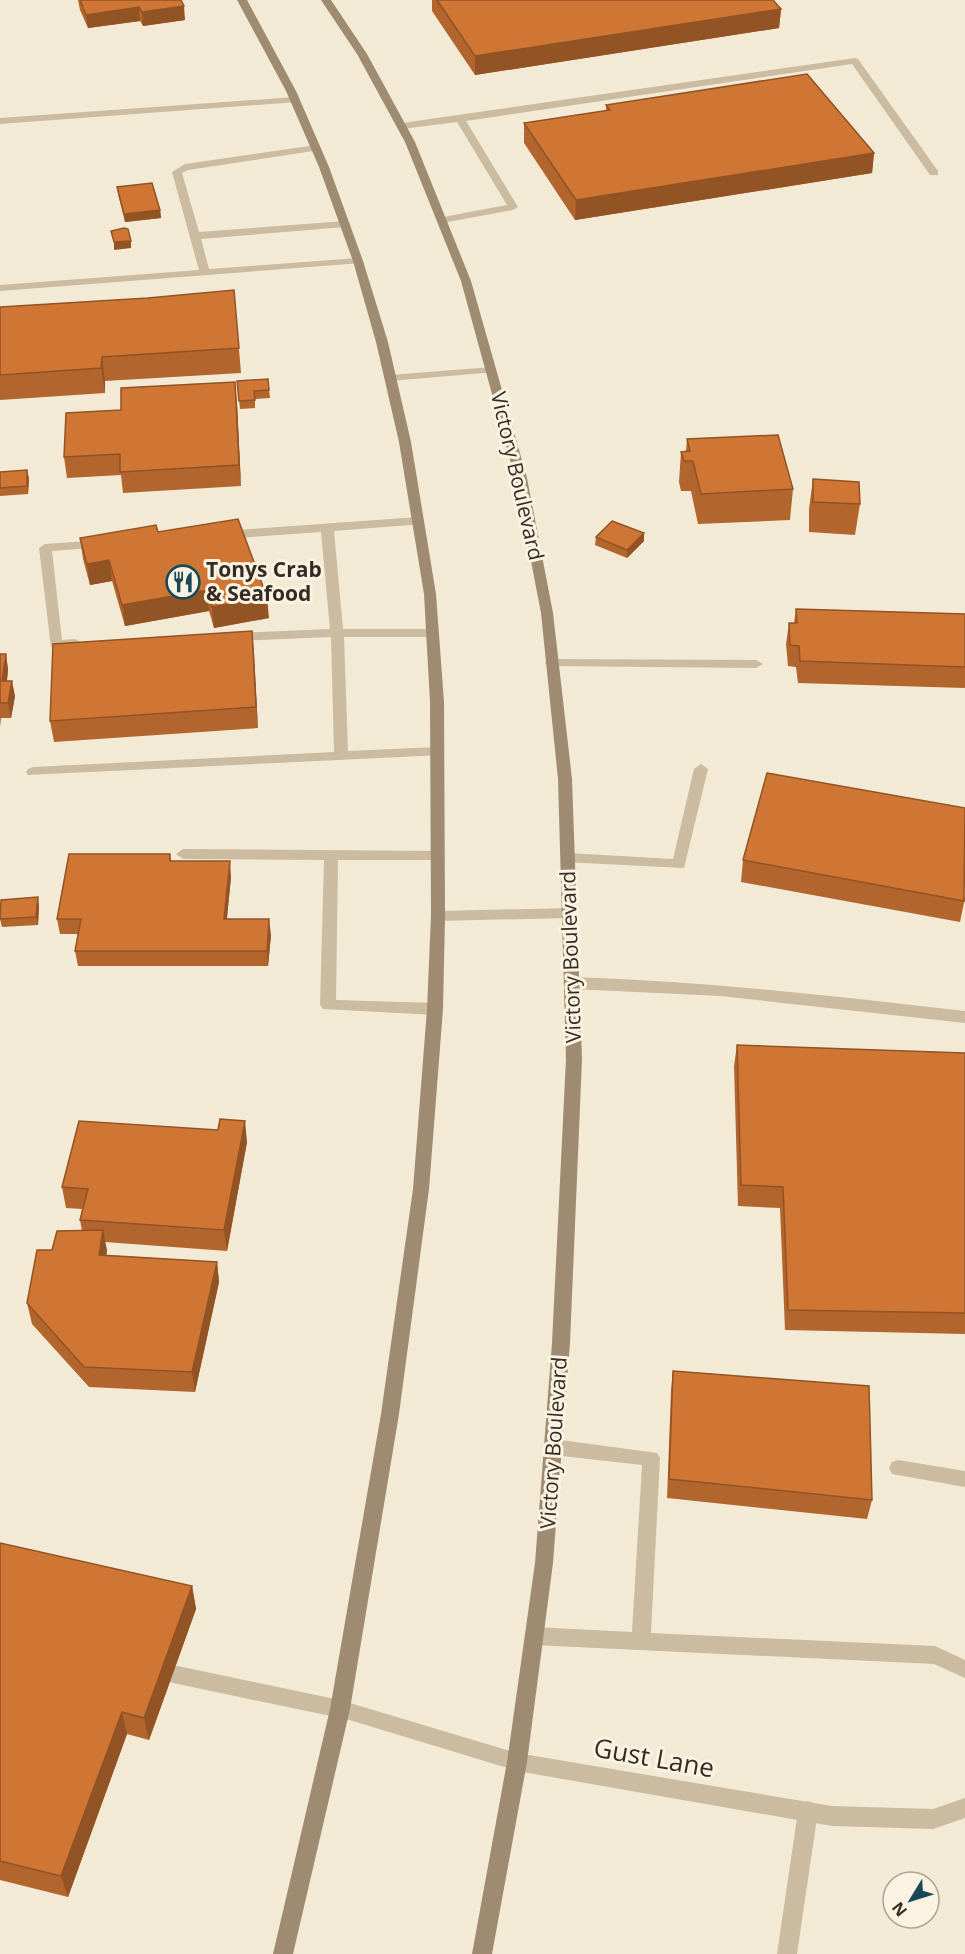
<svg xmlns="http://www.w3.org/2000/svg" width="965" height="1954" viewBox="0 0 965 1954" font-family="'Open Sans',sans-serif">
<rect width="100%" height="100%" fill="#f3ead5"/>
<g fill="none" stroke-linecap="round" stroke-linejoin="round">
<!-- service -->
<g fill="#cbbba1" fill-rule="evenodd">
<path d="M 855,58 L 858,59 L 938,171 L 938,175 L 930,175 L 852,64 L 466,121 L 518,207 L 513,210 L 442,223 L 438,222 L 438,218 L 507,205 L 457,122 L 402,129 L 397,126 L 402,123 Z"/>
<path d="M 295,97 L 300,100 L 298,102 L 0,124 L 0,118 Z"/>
<path d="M 316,145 L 321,148 L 320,150 L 188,170 L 182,173 L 199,232 L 345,221 L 350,224 L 345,227 L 201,239 L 209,269 L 358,258 L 362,259 L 362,263 L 0,291 L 0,285 L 199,270 L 172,172 L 185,164 Z"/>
<path d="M 492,367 L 496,368 L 496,372 L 390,381 L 384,378 L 390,375 Z"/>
<path d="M 418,517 L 422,518 L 424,521 L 422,524 L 334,531 L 343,629 L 432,629 L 438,633 L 432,637 L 344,637 L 348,751 L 437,747 L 444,752 L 442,755 L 28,775 L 26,772 L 28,769 L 33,767 L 334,752 L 331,637 L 234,641 L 228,637 L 234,633 L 330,629 L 321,532 L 223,539 L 217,535 L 223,531 Z"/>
<path d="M 101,540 L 105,541 L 107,544 L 105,547 L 52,551 L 62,640 L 75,639 L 82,643 L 75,647 L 51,647 L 39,548 L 45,544 Z"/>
<path d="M 552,659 L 756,660 L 763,664 L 756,668 L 547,666 L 545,663 L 547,660 Z"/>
<path d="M 701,764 L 708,769 L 684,868 L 563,862 L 561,858 L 568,853 L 673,859 L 694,769 Z"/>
<path d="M 183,849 L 442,851 L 444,855 L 437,860 L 338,860 L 336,1000 L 435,1003 L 440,1005 L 443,1009 L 440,1013 L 435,1015 L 323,1009 L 320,1005 L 324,860 L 183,859 L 176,854 Z"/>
<path d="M 570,908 L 577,913 L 570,918 L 438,921 L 431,916 L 438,911 Z"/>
<path d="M 573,977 C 704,981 834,996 965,1011 L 965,1023 L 720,996 L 573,989 L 568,987 L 565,983 L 568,979 Z"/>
<path d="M 553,1439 L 657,1453 L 660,1458 L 651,1633 L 935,1646 L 965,1660 L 965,1678 L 934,1664 L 534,1645 L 527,1642 L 525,1636 L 527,1630 L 534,1627 L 632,1632 L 642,1465 L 553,1455 L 547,1452 L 544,1447 L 547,1442 Z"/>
<path d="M 898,1460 L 965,1471 L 965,1487 L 892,1474 L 889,1468 L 892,1462 Z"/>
<path d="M 173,1665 L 340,1700 L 347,1703 L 350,1709 L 347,1715 L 340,1718 L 173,1683 L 166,1680 L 163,1674 L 166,1668 Z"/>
<path d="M 808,1801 L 815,1804 L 818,1811 L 797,1954 L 777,1954 L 798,1811 L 801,1804 Z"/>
</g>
<!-- tertiary -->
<path fill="#cbbba1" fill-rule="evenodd" d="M 340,1700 L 517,1753 L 832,1806 L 933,1809 L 965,1798 L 965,1818 L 933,1829 L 832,1826 L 517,1771 L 333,1715 L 330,1709 L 333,1703 Z"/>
<!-- secondary -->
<g fill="#9f8a72" fill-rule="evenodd">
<path d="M 237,0 L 247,0 L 296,91 L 329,167 L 363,261 L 388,342 L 411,442 L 436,594 L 444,702 L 445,916 L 443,1009 L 429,1189 L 399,1414 L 350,1709 L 293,1954 L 273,1954 L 330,1709 L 381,1414 L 413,1189 L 427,1009 L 431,916 L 430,702 L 424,594 L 399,442 L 376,342 L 353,261 L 319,167 L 286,91 Z"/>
<path d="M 321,0 L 331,0 L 367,54 L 415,142 L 471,281 L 527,478 L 553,613 L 572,779 L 582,1059 L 570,1343 L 553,1563 L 527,1762 L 492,1954 L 472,1954 L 507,1762 L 535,1563 L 552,1343 L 566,1059 L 558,779 L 541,613 L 515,478 L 461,281 L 405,142 L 357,54 Z"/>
</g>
</g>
<!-- wall -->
<g fill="#b3652e">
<path d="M 78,0 L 181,0 L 185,20 L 143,26 L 140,21 L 88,28 L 80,10 Z"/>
<path d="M 432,0 L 773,0 L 781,9 L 779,28 L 475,75 L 432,11 Z"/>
<path d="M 606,105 L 874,153 L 872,173 L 575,220 L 524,143 L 524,123 L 606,111 Z"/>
<path d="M 117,187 L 160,210 L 161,218 L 125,222 L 118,194 Z"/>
<path d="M 234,290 L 241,373 L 105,381 L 105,393 L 0,400 L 0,307 L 148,298 Z"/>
<path d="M 268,379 L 270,398 L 255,399 L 255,408 L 240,409 L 237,381 Z"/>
<path d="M 237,403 L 241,486 L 123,493 L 121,475 L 67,478 L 64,457 Z"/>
<path d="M 687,439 L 793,489 L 790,520 L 698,524 L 691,491 L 681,491 L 679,482 L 681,452 L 686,451 Z"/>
<path d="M 0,472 L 29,478 L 28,494 L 0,496 Z"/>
<path d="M 813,479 L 860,504 L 855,535 L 809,532 L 809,509 Z"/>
<path d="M 158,532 L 269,618 L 214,628 L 209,611 L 125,626 L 112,581 L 90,585 L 83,559 L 80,538 Z"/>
<path d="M 596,537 L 644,541 L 627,558 L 595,545 Z"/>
<path d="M 796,609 L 965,614 L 965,688 L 798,683 L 796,667 L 788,666 L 786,644 L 789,623 L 794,623 Z"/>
<path d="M 252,631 L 258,728 L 54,742 L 50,721 Z"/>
<path d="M 0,654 L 6,654 L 8,670 L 7,681 L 15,696 L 11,718 L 1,718 L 0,727 Z"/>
<path d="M 170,854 L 171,861 L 231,877 L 227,919 L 271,935 L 268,966 L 78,966 L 75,951 L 78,934 L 60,934 L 57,919 Z"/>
<path d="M 743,860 L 965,898 L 960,922 L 741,882 Z"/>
<path d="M 39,905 L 38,925 L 2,927 L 0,919 Z"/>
<path d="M 737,1045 L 965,1053 L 965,1334 L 785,1330 L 780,1208 L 738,1206 L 734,1066 Z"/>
<path d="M 247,1142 L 227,1251 L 105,1242 L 107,1251 L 106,1255 L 217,1262 L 219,1282 L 195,1392 L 89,1387 L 32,1324 L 27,1303 L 52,1250 L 82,1231 L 80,1220 L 82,1209 L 66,1208 L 62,1187 Z"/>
<path d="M 673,1371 L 872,1500 L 867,1519 L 667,1498 L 671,1391 Z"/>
<path d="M 0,1543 L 192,1586 L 196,1609 L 149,1740 L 127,1734 L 68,1897 L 0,1880 Z"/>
</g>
<!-- shaded-wall -->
<g fill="#925325">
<path d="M 184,6 L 185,20 L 143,26 L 142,12 Z"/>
<path d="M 139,7 L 140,21 L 88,28 L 86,15 Z"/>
<path d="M 781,9 L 779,28 L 475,75 L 475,56 Z"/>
<path d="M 874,153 L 872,173 L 575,220 L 576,200 Z"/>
<path d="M 160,210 L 161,218 L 125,222 L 124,214 Z"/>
<path d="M 131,241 L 131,248 L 114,250 L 114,242 Z"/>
<path d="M 102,357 L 105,381 L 105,393 L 101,368 Z"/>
<path d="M 235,382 L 237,403 L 241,486 L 239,465 Z"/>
<path d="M 27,470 L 29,478 L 28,494 L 27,486 Z"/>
<path d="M 644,533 L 644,541 L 627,558 L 627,550 Z"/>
<path d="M 109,560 L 112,581 L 90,585 L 87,564 Z"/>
<path d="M 207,590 L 209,611 L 125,626 L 122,605 Z"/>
<path d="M 267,597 L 269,618 L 214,628 L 212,607 Z"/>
<path d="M 252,631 L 254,652 L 258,728 L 256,707 Z"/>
<path d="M 6,654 L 8,670 L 5,696 L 2,681 Z"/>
<path d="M 12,681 L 15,696 L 11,718 L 8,703 Z"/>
<path d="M 230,861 L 231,877 L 225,935 L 224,919 Z"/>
<path d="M 38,897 L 39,905 L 38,925 L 36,917 Z"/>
<path d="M 269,919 L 271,935 L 268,966 L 267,951 Z"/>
<path d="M 245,1121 L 247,1142 L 227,1251 L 224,1230 Z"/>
<path d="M 103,1230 L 107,1251 L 103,1275 L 99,1255 Z"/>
<path d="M 217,1262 L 219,1282 L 195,1392 L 192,1372 Z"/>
<path d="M 192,1586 L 196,1609 L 149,1740 L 144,1718 Z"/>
<path d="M 122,1712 L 127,1734 L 68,1897 L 61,1876 Z"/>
</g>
<!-- building -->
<g fill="#d07635" stroke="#925325" stroke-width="1.5">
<path d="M 80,0 L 181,0 L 184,6 L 142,12 L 139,7 L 86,15 Z"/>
<path d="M 437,0 L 773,0 L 781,9 L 475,56 Z"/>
<path d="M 807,74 L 874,153 L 576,200 L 524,123 L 610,110 L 606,105 Z"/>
<path d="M 152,183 L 160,210 L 124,214 L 117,187 Z"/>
<path d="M 124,228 L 128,229 L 131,241 L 114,242 L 111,231 Z"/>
<path d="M 234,290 L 239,348 L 102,357 L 101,368 L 0,375 L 0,307 L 148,298 Z"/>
<path d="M 268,379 L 269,390 L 254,391 L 255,400 L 239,401 L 237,381 Z"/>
<path d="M 235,382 L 239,465 L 120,472 L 120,454 L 64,457 L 66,413 L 121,410 L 121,388 Z"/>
<path d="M 778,435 L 793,489 L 701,494 L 693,461 L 684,461 L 681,452 L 690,451 L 687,439 Z"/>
<path d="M 27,470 L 27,486 L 0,488 L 0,472 Z"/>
<path d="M 813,479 L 859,482 L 860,504 L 813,502 Z"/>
<path d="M 238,519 L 267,597 L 212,607 L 207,590 L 122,605 L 109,560 L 87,564 L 80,538 L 156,525 L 158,532 Z"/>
<path d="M 612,521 L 644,533 L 627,550 L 596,537 Z"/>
<path d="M 796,609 L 965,614 L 965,667 L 800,661 L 799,646 L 790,645 L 789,623 L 797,623 Z"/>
<path d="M 252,631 L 256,707 L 50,721 L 53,644 Z"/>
<path d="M 0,654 L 6,654 L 2,681 L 12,681 L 8,703 L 0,703 Z"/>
<path d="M 767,773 L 965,808 L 964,901 L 743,860 Z"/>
<path d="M 69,854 L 170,854 L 170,861 L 230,861 L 224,919 L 269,919 L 267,951 L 75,951 L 81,919 L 57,919 Z"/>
<path d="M 38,897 L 36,917 L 0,919 L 1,900 Z"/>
<path d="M 737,1045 L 965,1053 L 965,1313 L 788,1310 L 783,1187 L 741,1185 Z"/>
<path d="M 220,1119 L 245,1121 L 224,1230 L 80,1220 L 88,1189 L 62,1187 L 79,1121 L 218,1130 Z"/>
<path d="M 103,1230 L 99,1255 L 217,1262 L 192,1372 L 84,1367 L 27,1303 L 37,1250 L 52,1250 L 57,1231 Z"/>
<path d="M 673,1371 L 869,1386 L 872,1500 L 669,1479 Z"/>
<path d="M 0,1543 L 192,1586 L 144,1718 L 122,1712 L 61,1876 L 0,1861 Z"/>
</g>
<!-- icons -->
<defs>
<symbol id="restaurant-ring" viewBox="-11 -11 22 22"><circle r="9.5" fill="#faf3e1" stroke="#174959" stroke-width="1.5"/><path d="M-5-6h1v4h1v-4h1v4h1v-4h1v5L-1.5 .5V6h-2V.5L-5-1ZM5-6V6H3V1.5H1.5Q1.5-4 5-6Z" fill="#174959"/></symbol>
</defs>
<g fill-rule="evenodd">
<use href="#restaurant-ring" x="164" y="563" width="38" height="38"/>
</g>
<g text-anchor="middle" stroke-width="6" stroke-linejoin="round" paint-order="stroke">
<!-- street labels -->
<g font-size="21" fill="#342c24" stroke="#faf3e1">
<text transform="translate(517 476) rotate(77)" y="7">Victory Boulevard</text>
<text transform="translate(571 957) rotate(-92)" y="7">Victory Boulevard</text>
<text transform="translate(554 1443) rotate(-86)" y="7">Victory Boulevard</text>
</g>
<!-- poi labels -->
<g font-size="21" font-weight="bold" fill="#342c24" stroke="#faf3e1" text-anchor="start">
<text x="206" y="577">Tonys Crab<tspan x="206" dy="24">&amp; Seafood</tspan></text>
</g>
<!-- near-street labels -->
<g font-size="26" fill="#342c24" stroke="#faf3e1">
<text transform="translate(654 1758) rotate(10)" y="9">Gust Lane</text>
</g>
</g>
<!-- north arrow -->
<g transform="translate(911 1900) rotate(232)"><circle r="28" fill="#faf3e1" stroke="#aba395" stroke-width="1.5"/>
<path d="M0-4.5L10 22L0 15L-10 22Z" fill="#174959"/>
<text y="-9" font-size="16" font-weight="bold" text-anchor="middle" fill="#342c24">N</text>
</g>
</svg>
